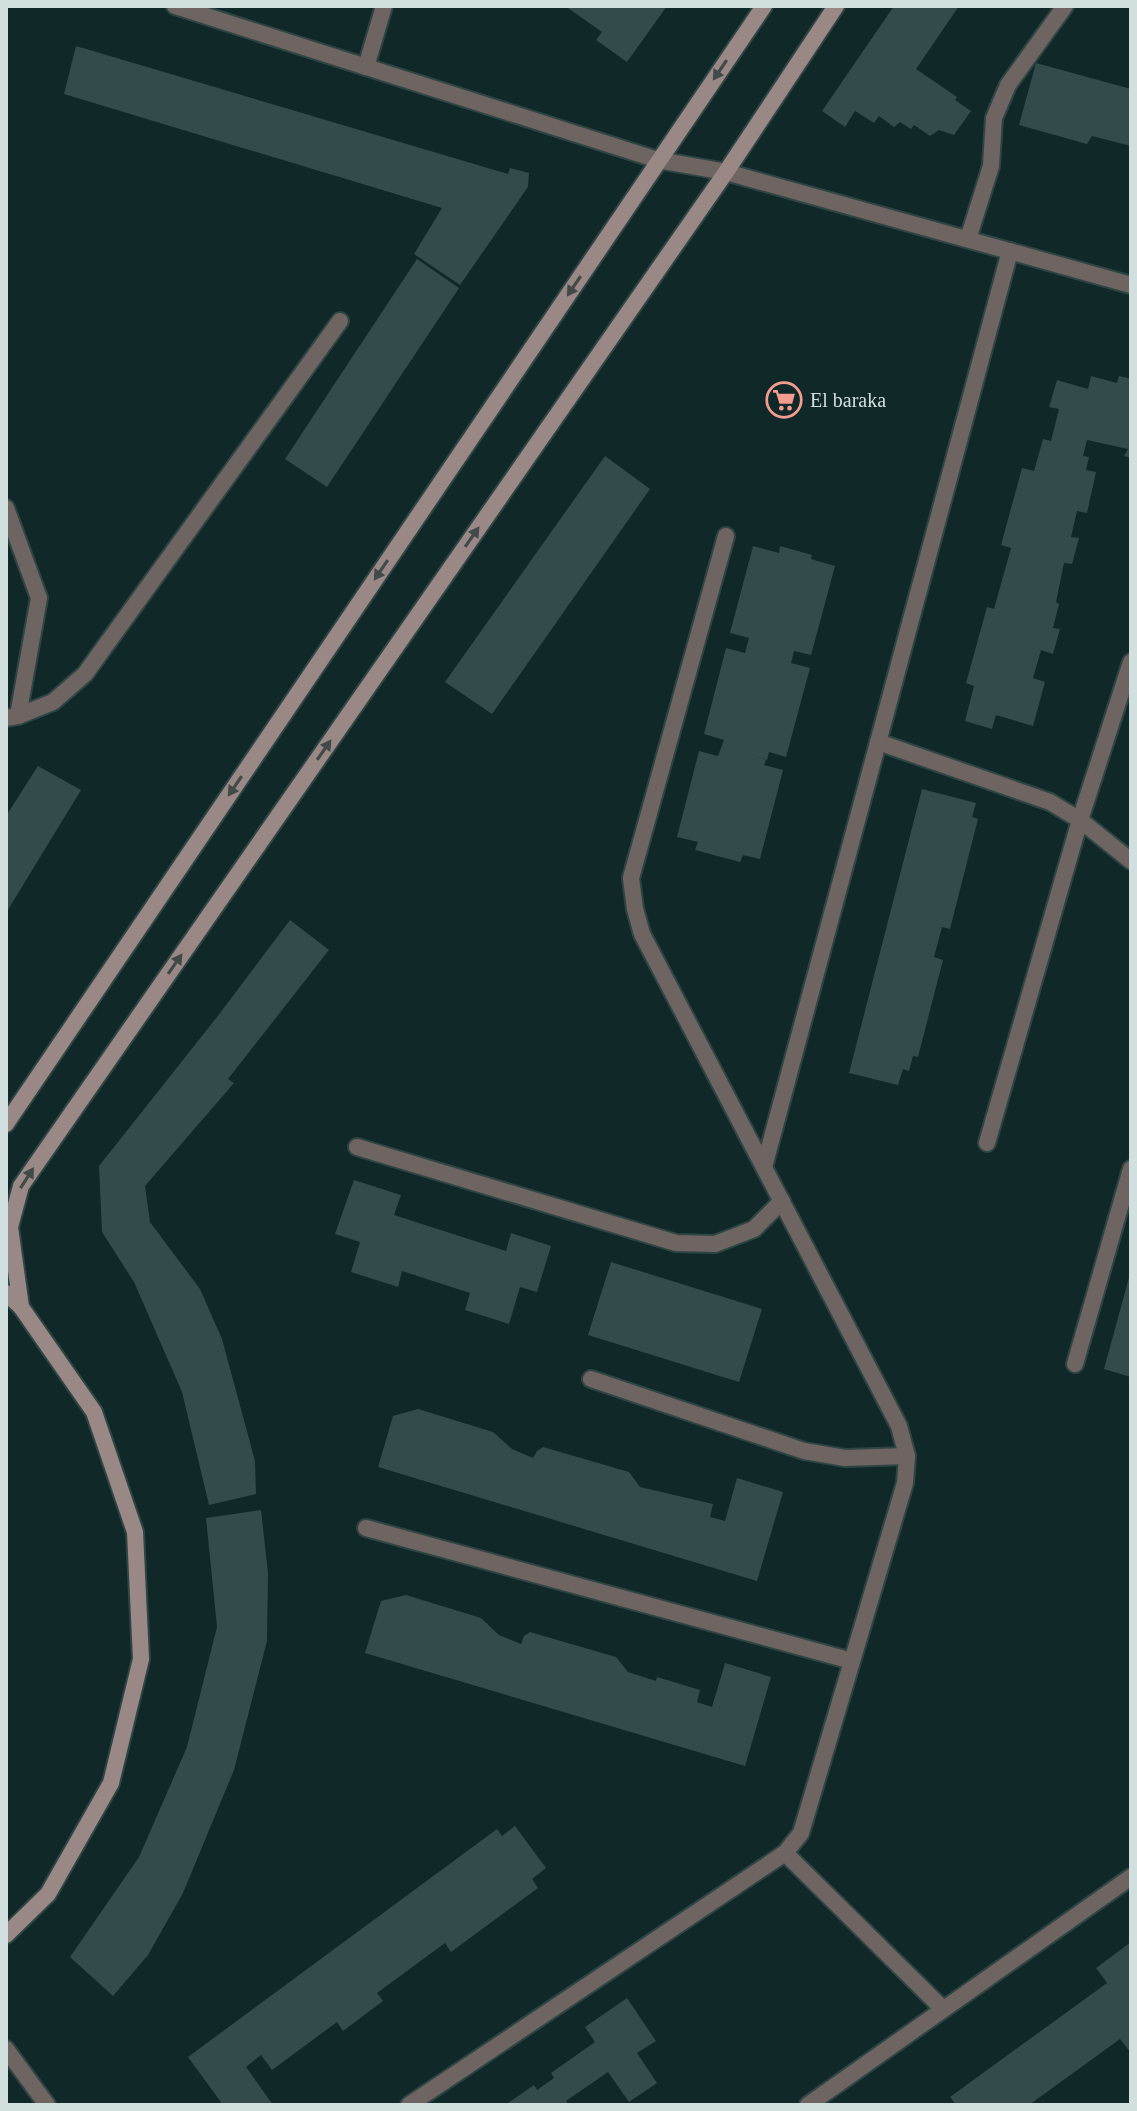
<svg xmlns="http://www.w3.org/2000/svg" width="1137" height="2111" viewBox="0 0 1137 2111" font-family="'Times New Roman',serif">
<rect width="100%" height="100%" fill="#102827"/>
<!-- building -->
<g fill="#334c4b">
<path d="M 565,6 L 667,6 L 627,62 L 596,40 L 602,32 Z"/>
<path d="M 894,6 L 959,6 L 916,69 L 957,97 L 955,100 L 971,111 L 954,135 L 939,130 L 930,136 L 914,125 L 911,129 L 900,122 L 894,127 L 879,116 L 874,123 L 855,111 L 845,127 L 822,111 Z"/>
<path d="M 76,46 L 508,174 L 510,168 L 529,173 L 528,187 L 460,285 L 414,254 L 442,208 L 64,94 Z"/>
<path d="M 1036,63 L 1131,89 L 1131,146 L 1092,136 L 1087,144 L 1019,125 Z"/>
<path d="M 417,259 L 459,288 L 327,487 L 285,459 Z"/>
<path d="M 1091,376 L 1117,383 L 1119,376 L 1131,379 L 1131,458 L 1124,456 L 1128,449 L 1087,440 L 1083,456 L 1089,457 L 1086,470 L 1096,472 L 1087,513 L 1077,511 L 1071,537 L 1079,538 L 1072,564 L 1064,563 L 1056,602 L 1059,604 L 1053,628 L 1060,629 L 1053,654 L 1041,650 L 1033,678 L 1045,682 L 1033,726 L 996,715 L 992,729 L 965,721 L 974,686 L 966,683 L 987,607 L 994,609 L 1011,548 L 1001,545 L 1022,468 L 1034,471 L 1043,439 L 1051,441 L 1059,409 L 1049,407 L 1057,380 L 1088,389 Z"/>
<path d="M 605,456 L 650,489 L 492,714 L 445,682 Z"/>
<path d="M 753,546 L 779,553 L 780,546 L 812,555 L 811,559 L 835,566 L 811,655 L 794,651 L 791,663 L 810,668 L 786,757 L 769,752 L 767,760 L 745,753 L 766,760 L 764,765 L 783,770 L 760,859 L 743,855 L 740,862 L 695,850 L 698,842 L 677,837 L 699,751 L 718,756 L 724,740 L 704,734 L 726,648 L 745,653 L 749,638 L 730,633 Z"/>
<path d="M 38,766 L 81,790 L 6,913 L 6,816 Z"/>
<path d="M 922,789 L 976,803 L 972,817 L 978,819 L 950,929 L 942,927 L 934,957 L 943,960 L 918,1057 L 913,1056 L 909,1071 L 903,1069 L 898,1085 L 849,1073 Z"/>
<path d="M 290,920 L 329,950 L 228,1079 L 234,1083 L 145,1186 L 150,1222 L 200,1289 L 222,1339 L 255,1461 L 256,1494 L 209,1505 L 182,1392 L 134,1282 L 102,1232 L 99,1166 L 217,1017 Z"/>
<path d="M 354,1180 L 401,1195 L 394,1215 L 506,1251 L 511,1233 L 551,1246 L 537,1292 L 520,1287 L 509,1324 L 465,1310 L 470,1293 L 402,1271 L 398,1287 L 351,1272 L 360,1242 L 335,1234 Z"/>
<path d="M 611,1262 L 762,1309 L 739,1382 L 588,1335 Z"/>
<path d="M 1130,1274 L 1131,1274 L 1131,1377 L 1104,1369 Z"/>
<path d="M 418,1409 L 493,1432 L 512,1449 L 533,1458 L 537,1451 L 543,1447 L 629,1472 L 640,1487 L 713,1504 L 710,1517 L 725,1521 L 737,1478 L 783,1492 L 757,1581 L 378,1467 L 393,1416 Z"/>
<path d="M 261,1510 L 268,1573 L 267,1641 L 234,1770 L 183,1893 L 148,1955 L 113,1996 L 70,1957 L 139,1857 L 187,1747 L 217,1627 L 206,1518 Z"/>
<path d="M 406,1595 L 481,1618 L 499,1635 L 521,1644 L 524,1636 L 530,1632 L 616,1657 L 628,1672 L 656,1681 L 657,1677 L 700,1690 L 697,1702 L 712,1707 L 725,1663 L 771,1677 L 745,1766 L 365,1653 L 381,1601 Z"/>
<path d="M 515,1826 L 546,1868 L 532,1879 L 538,1888 L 451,1952 L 445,1943 L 377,1993 L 383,2001 L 343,2031 L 337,2022 L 272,2070 L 261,2055 L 246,2067 L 273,2105 L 223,2105 L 188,2057 L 497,1829 L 502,1836 Z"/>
<path d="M 1131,1942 L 1131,2053 L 1120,2039 L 1029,2105 L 956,2105 L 950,2097 L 1107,1983 L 1096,1968 Z"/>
<path d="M 627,1998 L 656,2041 L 637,2053 L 657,2083 L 629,2102 L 608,2072 L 566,2101 L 569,2105 L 505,2105 L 534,2085 L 537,2090 L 554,2078 L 551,2073 L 595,2042 L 585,2027 Z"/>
</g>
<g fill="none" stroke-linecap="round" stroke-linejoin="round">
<defs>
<g id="street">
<path d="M 175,6 L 658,160 L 726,172 L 1131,285"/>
<path d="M 366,67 L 384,6"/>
<path d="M 968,239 L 991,166 L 994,118 L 1008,85 L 1065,6"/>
<path d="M 6,508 L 39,598 L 18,716 L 6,718"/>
<path d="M 18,716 L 53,702 L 85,674 L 340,321"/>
<path d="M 878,742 L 1050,802 L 1080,820 L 1131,861"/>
<path d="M 987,1143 L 1080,820 L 1131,662"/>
<path d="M 357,1147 L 676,1243 L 715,1244 L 754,1229 L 782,1201"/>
<path d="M 764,1167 L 1010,251"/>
<path d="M 1075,1364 L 1131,1169"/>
<path d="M 591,1379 L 804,1451 L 845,1458 L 907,1456"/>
<path d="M 366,1528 L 852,1661"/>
<path d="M 785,1853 L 943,2009"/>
<path d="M 6,2049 L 47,2105"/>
<path d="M 409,2105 L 785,1853 L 801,1833 L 905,1483 L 907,1456 L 899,1426 L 642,934 L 635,909 L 631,878 L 726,536"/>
<path d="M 808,2105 L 1131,1877"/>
</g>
<g id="secondary">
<path d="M 6,1124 L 764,6"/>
<path d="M 6,1293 L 21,1307 L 94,1412 L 135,1532 L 141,1659 L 111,1783 L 48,1894 L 6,1935"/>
<path d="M 21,1307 L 10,1227 L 21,1186 L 726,172 L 836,6"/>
</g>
</defs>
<!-- street casing -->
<use href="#street" stroke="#2f4544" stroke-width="20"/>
<!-- secondary casing -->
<use href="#secondary" stroke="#2f4544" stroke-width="20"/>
<!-- street -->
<use href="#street" stroke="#6e6462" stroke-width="16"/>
<!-- secondary -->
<use href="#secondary" stroke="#998886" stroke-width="16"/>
</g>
<!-- one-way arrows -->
<defs><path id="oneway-solid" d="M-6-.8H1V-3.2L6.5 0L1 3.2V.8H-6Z" transform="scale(2)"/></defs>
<g fill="#404a48">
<use href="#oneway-solid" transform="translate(720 70) rotate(124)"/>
<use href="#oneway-solid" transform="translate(574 286) rotate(124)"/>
<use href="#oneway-solid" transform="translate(472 537) rotate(-55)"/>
<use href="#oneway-solid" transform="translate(381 570) rotate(124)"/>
<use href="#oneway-solid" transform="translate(324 750) rotate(-55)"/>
<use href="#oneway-solid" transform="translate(235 786) rotate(124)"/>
<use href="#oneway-solid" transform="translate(175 964) rotate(-55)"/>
<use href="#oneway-solid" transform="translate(27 1178) rotate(-57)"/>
</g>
<!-- icons -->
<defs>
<symbol id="supermarket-ring" viewBox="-11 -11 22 22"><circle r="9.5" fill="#102827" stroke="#f59c91" stroke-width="1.5"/><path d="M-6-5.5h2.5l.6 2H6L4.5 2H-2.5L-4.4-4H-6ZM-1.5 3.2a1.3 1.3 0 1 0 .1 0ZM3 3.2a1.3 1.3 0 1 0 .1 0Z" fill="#f59c91"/></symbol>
</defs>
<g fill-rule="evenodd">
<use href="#supermarket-ring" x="764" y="380" width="40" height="40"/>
</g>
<g text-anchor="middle" stroke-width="6" stroke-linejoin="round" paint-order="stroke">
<!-- poi labels -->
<g font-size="20" fill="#d1dfdf" stroke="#102827" text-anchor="start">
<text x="810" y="407">El baraka</text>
</g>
</g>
<!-- border -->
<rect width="1137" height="2111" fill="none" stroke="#d1dfdf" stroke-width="16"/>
</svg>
